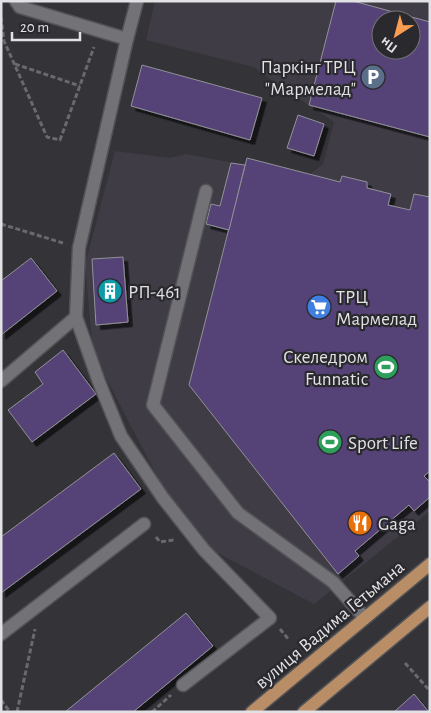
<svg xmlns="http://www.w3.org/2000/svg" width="431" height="713" viewBox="0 0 431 713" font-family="'Alegreya Sans',sans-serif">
<defs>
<filter id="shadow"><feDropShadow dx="4.5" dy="4.5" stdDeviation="0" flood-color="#0009"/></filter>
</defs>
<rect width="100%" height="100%" fill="#343338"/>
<!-- built -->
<path fill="#3f3c46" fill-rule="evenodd" d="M 155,1 L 430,1 L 430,511 L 314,604 L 212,550 L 166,493 L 93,353 L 85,265 L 115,151 L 170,158 L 186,154 L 245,165 L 247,158 L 310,174 L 323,164 L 334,122 L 277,84 L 254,67 L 146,40 ZM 381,20 L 411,20 L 411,50 L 381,50 Z"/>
<!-- building -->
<g fill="#544377" stroke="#929196" fill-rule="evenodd" filter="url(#shadow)">
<path d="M 336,1 L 353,1 L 430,22 L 430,137 L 309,105 ZM 381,20 L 411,20 L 411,50 L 381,50 Z"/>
<path d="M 142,65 L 262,98 L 250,140 L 131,106 Z"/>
<path d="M 298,115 L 324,124 L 314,156 L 287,148 Z"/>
<path d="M 247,158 L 340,182 L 342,176 L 367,182 L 367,188 L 391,194 L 388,205 L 410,210 L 414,194 L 430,197 L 430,471 L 424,476 L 430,482 L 430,497 L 414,511 L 409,505 L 355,551 L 359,556 L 338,574 L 189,385 Z"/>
<path d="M 231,163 L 245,165 L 229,230 L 206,224 L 211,204 L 220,206 Z"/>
<path d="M 123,257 L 128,322 L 96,325 L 92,259 Z"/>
<path d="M 31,258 L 57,291 L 1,335 L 1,281 Z"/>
<path d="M 63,350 L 96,394 L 32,442 L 8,410 L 43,384 L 35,372 Z"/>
<path d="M 114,453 L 141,489 L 1,593 L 1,537 Z"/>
<path d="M 186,613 L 213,646 L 133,712 L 65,712 Z"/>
<path d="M 414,694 L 429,712 L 394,712 Z"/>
</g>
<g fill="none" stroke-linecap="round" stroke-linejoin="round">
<defs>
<g id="minor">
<path d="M 16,1 L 20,7 L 127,39"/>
<path d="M 206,191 L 153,405 L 238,513 L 333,582 L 365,618"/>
<path d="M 76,317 L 99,382 L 121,436 L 163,498 L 204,550 L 270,618 L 183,685"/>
<path d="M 1,381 L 76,317 L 79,248 L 127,39 L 137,1"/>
<path d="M 1,634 L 144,524"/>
</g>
<g id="major">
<path d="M 252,712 L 430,564"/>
<path d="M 304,712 L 430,607"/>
</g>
</defs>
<!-- minor casing -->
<use href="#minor" stroke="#535256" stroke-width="15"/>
<!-- major casing -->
<use href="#major" stroke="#535256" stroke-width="15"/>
<!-- path -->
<g stroke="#6a696d" stroke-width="3" stroke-dasharray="5 2.5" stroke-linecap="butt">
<path d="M 1,17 L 4,41 L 47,137 L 60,140 L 94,47"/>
<path d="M 15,64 L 80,86"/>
<path d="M 1,224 L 63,243"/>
<path d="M 156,537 L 160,542 L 174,540"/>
<path d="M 280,629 L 289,640"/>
<path d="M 405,663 L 430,691"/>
<path d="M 1,700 L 10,712"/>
<path d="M 17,712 L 35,629"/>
<path d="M 152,712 L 171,695"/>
</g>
<!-- minor -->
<use href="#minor" stroke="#737277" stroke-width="12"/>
<!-- major -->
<use href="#major" stroke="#b98e66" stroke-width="12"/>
</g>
<!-- icons -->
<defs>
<symbol id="parking-disc" viewBox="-11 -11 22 22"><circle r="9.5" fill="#5c6f8a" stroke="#2a292e"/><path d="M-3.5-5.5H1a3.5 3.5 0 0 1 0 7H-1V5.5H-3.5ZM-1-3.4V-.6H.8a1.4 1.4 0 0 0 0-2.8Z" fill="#fff"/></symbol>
<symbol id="building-disc" viewBox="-11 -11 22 22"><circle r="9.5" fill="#0f9aa8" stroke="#2a292e"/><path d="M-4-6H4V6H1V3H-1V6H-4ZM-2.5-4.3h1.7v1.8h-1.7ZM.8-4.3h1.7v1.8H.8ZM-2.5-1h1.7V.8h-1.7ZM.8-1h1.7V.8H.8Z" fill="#fff"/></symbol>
<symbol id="supermarket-disc" viewBox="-11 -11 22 22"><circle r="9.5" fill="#3f7fe0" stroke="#2a292e"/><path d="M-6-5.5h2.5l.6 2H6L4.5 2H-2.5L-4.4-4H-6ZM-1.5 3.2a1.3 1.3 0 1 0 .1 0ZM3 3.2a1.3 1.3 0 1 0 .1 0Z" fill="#fff"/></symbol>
<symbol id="stadium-disc" viewBox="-11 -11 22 22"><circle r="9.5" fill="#2e9e5b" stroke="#2a292e"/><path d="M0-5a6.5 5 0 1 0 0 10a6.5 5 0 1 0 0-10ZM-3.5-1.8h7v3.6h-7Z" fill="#fff"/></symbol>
<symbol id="restaurant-disc" viewBox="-11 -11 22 22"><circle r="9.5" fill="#e8710a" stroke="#2a292e"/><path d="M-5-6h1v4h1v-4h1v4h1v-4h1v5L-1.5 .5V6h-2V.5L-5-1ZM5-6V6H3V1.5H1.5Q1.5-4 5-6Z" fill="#fff"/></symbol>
</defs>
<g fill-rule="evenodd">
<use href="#parking-disc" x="359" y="63" width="28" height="28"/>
<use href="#building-disc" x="96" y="277" width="28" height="28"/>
<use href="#supermarket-disc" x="305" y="293" width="28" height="28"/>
<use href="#stadium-disc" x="372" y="353" width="28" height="28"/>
<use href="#stadium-disc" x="316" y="428" width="28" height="28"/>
<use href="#restaurant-disc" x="346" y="509" width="28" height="28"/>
</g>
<g text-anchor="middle" stroke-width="4.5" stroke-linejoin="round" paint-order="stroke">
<!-- poi labels -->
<g font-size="19" fill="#e2e1e4" stroke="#2a292e" text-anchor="start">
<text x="356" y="73" text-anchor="end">Паркінг ТРЦ<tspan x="356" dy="22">"Мармелад"</tspan></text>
<text x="128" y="298">РП-461</text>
<text x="336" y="303">ТРЦ<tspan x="336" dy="22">Мармелад</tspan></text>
<text x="368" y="363" text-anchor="end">Скеледром<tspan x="368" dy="22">Funnatic</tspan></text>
<text x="348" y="449">Sport Life</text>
<text x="378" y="530">Gaga</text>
</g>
<!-- street labels -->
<g font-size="19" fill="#e2e1e4" stroke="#2a292e">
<text transform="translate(329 624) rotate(-40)" y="7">вулиця Вадима Гетьмана</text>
</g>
</g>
<!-- border -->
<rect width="431" height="713" fill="none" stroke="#e2e1e4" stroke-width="5"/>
<!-- north arrow -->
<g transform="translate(396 35) rotate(216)"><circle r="24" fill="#2a292e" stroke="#747377"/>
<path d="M0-4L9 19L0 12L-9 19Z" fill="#fc9e52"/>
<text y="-8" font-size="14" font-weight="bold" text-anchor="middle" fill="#e2e1e4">Пн</text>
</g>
<!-- scale -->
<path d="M12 32v8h68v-8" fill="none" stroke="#e2e1e4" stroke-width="2.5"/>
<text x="20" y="32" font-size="15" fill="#e2e1e4" stroke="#2a292e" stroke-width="4" paint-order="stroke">20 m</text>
</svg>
